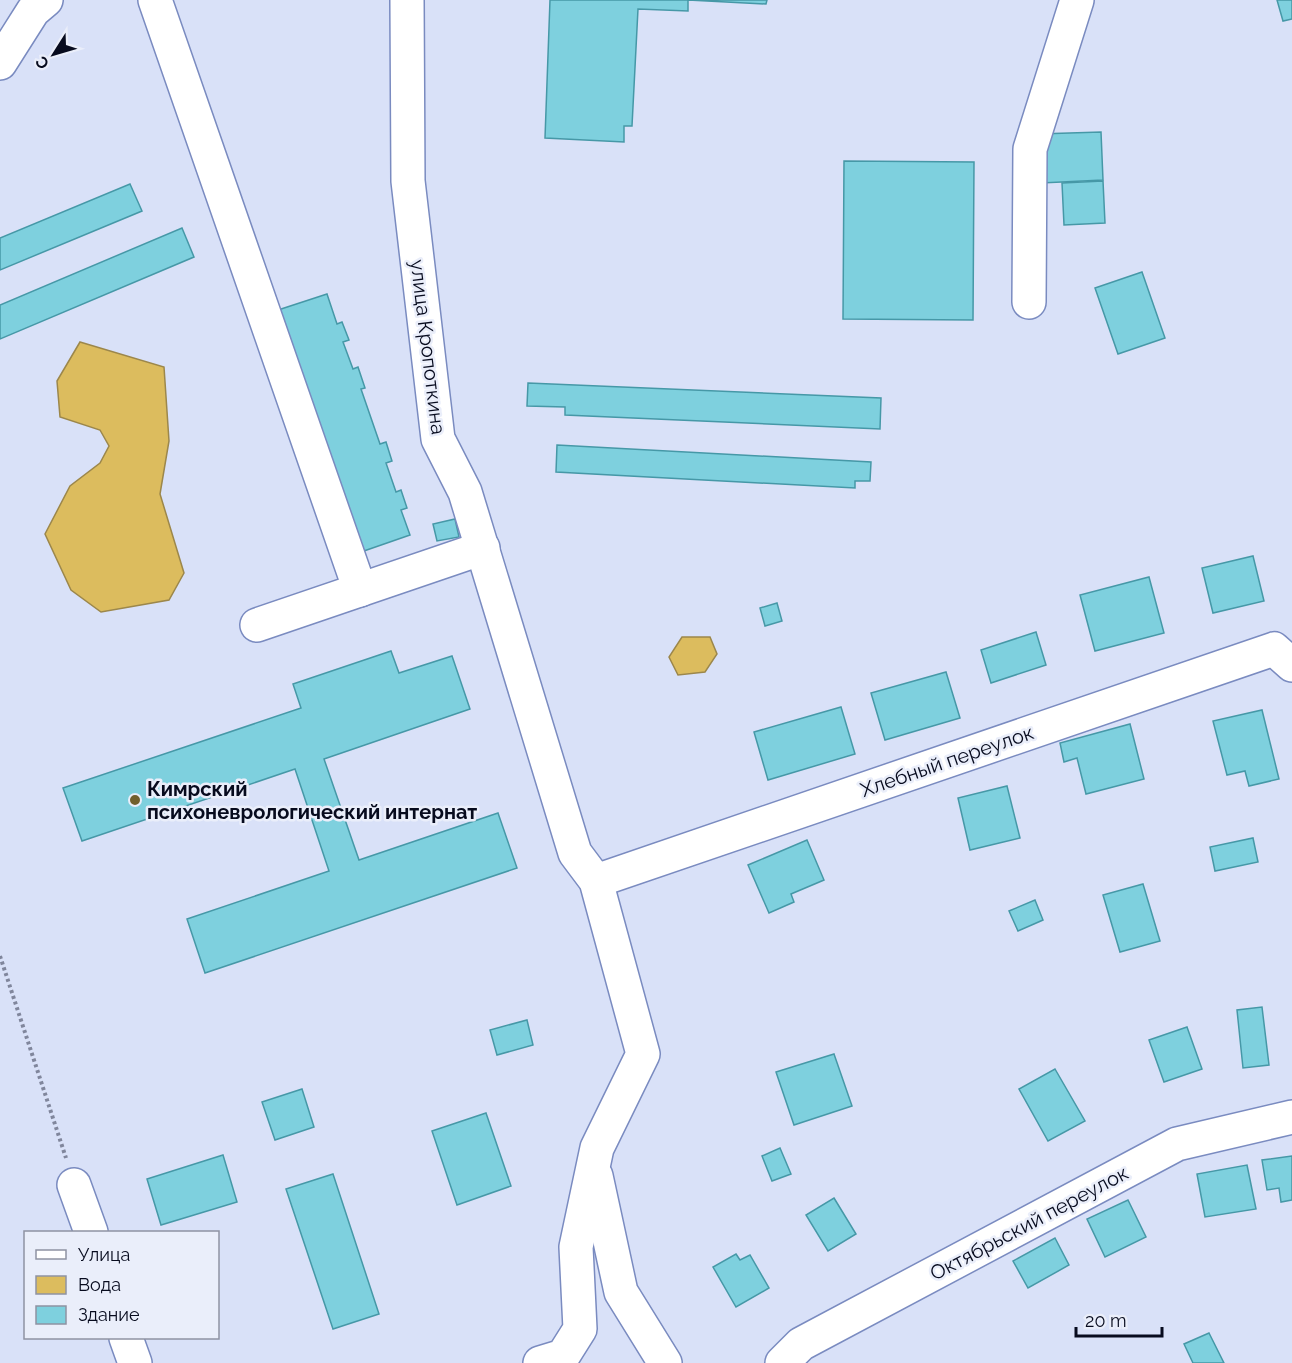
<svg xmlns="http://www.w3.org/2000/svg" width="1292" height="1363" viewBox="0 0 1292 1363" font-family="Raleway,sans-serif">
<rect width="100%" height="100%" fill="#d9e1f8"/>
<!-- water -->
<g fill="#dcbc5e" stroke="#9c874b" stroke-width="1.5">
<path d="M 80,342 L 164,367 L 169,441 L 160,494 L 184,573 L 169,600 L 101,612 L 71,590 L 45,534 L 70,486 L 100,463 L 109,446 L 100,430 L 60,417 L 57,381 Z"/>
<path d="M 682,637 L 710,637 L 717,654 L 705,672 L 678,675 L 669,657 Z"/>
</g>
<!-- building -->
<g fill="#7ed0de" stroke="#4698a7" stroke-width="1.5">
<path d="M 550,0 L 767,0 L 766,4 L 688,0 L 688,11 L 638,9 L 632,126 L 624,126 L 624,142 L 545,138 Z"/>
<path d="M 1277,0 L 1292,0 L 1292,19 L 1283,21 Z"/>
<path d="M 1101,132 L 1103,180 L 1041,183 L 1038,134 Z"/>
<path d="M 844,161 L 974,162 L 973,320 L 843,319 Z"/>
<path d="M 1103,181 L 1105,223 L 1064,225 L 1062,183 Z"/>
<path d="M 130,184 L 142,211 L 0,270 L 0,238 Z"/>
<path d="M 182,228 L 194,257 L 0,339 L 0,305 Z"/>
<path d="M 1142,272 L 1165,338 L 1118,354 L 1095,288 Z"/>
<path d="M 327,294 L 337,324 L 342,322 L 349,340 L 343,342 L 353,369 L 358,367 L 365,388 L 361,389 L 380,444 L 386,442 L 392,461 L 386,463 L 396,492 L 401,490 L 407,508 L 401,510 L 410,535 L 361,552 L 278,310 Z"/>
<path d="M 528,383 L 881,398 L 880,429 L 565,415 L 565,407 L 527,406 Z"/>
<path d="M 557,445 L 871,462 L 870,481 L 855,481 L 855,488 L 556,472 Z"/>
<path d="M 455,519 L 459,537 L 437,541 L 433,524 Z"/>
<path d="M 1253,556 L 1264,601 L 1213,613 L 1202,568 Z"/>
<path d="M 1149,577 L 1164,633 L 1095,651 L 1080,595 Z"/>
<path d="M 777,603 L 782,621 L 765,626 L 760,608 Z"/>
<path d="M 1036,632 L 1046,665 L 991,683 L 981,650 Z"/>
<path d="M 391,651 L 399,673 L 452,656 L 470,709 L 324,759 L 359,860 L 498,813 L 517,868 L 205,973 L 187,919 L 329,871 L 295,769 L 82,841 L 63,788 L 301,708 L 293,684 Z"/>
<path d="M 946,672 L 960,718 L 885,740 L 871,693 Z"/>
<path d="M 841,707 L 855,754 L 768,780 L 754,732 Z"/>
<path d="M 1262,710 L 1279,779 L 1249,786 L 1245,771 L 1227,775 L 1213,721 Z"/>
<path d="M 1130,724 L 1144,779 L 1086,794 L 1077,758 L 1064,762 L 1060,743 Z"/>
<path d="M 1007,786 L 1020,838 L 970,850 L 958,798 Z"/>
<path d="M 1253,838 L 1258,862 L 1215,871 L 1210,847 Z"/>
<path d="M 807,840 L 824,880 L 791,894 L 794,902 L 769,913 L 748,865 Z"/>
<path d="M 1143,884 L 1160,941 L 1120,952 L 1103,895 Z"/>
<path d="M 1035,900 L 1043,920 L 1018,931 L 1009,911 Z"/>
<path d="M 1262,1007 L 1269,1065 L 1243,1068 L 1237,1010 Z"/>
<path d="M 527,1020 L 533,1045 L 497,1055 L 490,1030 Z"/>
<path d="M 1187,1027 L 1202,1069 L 1164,1082 L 1149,1040 Z"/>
<path d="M 834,1054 L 852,1106 L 794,1125 L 776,1072 Z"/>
<path d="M 1055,1069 L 1085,1121 L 1048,1141 L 1019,1089 Z"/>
<path d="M 302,1089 L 314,1127 L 275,1140 L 262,1102 Z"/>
<path d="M 486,1113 L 511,1186 L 457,1205 L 432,1131 Z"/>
<path d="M 780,1148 L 791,1174 L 772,1181 L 762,1156 Z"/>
<path d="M 223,1155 L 237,1202 L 161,1225 L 147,1179 Z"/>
<path d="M 1292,1156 L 1292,1200 L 1281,1202 L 1279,1188 L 1267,1190 L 1262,1160 Z"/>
<path d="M 1247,1165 L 1256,1209 L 1205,1217 L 1197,1174 Z"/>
<path d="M 333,1174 L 379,1314 L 333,1329 L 286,1189 Z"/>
<path d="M 834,1198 L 856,1234 L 828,1251 L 806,1215 Z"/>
<path d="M 1128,1200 L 1146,1237 L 1105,1257 L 1087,1219 Z"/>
<path d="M 1055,1238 L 1069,1265 L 1028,1288 L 1013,1261 Z"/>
<path d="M 736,1254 L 740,1260 L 750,1255 L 769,1288 L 736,1307 L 713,1267 Z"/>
<path d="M 1209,1333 L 1224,1363 L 1193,1363 L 1184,1344 Z"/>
</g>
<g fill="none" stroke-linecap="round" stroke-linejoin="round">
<defs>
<g id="minor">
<path d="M 155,0 L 360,590"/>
<path d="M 407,0 L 408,181 L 438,439 L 465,492 L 575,853 L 596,881 L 643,1054 L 597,1148 L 576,1247 L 580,1329 L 563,1356 L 540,1363"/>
<path d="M 0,63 L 33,11 L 46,0"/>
<path d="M 1029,302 L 1030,149 L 1077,0"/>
<path d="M 257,625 L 483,548"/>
<path d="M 596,881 L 1274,649 L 1292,665"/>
<path d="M 596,1176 L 621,1292 L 665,1363"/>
<path d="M 74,1185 L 91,1232"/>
<path d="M 126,1338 L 135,1363"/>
<path d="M 782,1363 L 801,1344 L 1177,1144 L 1292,1117"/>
</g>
</defs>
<!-- minor casing -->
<use href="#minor" stroke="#7a8bc0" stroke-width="36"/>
<!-- path -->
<path stroke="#80869c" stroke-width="4" stroke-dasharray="3 3" stroke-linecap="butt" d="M 0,956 L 66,1158"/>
<!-- minor -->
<use href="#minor" stroke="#fff" stroke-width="33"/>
</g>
<!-- markers -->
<circle fill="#715f2d" stroke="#eaeefa" stroke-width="2" cx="135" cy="800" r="6"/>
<g text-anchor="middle" stroke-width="5" stroke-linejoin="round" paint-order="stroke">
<!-- street labels -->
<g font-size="20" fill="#070b1e" stroke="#eaeefa">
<text transform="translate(428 347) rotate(83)" y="7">улица Кропоткина</text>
<text transform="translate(947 761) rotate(-19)" y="7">Хлебный переулок</text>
<text transform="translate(1029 1223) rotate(-28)" y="7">Октябрьский переулок</text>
</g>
<!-- poi labels -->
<g font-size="20" font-weight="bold" fill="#070b1e" stroke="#eaeefa" text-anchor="start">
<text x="147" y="796">Кимрский<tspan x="147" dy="23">психоневрологический интернат</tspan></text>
</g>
</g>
<!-- legend -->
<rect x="24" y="1231" width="195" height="108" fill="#eaeefa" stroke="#8f93a2" stroke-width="1.5"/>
<rect x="36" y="1250" width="30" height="9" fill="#ffffff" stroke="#8f93a2" stroke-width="1.5"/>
<text x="78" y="1261" font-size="18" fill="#070b1e">Улица</text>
<rect x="36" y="1276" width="30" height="18" fill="#dcbc5e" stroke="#8f93a2" stroke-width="1.5"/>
<text x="78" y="1291" font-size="18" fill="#070b1e">Вода</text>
<rect x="36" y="1306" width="30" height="18" fill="#7ed0de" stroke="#8f93a2" stroke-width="1.5"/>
<text x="78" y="1321" font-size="18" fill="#070b1e">Здание</text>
<!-- north arrow -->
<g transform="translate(54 54) rotate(233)" stroke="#eaeefa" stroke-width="4.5" paint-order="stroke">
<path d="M0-4.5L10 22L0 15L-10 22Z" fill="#070b1e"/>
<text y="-9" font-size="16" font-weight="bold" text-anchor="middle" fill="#070b1e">С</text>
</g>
<!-- scale -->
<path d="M1076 1327v9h86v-9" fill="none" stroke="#070b1e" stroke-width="3"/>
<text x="1085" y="1327" font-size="18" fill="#070b1e" stroke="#eaeefa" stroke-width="4.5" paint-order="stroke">20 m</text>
</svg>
